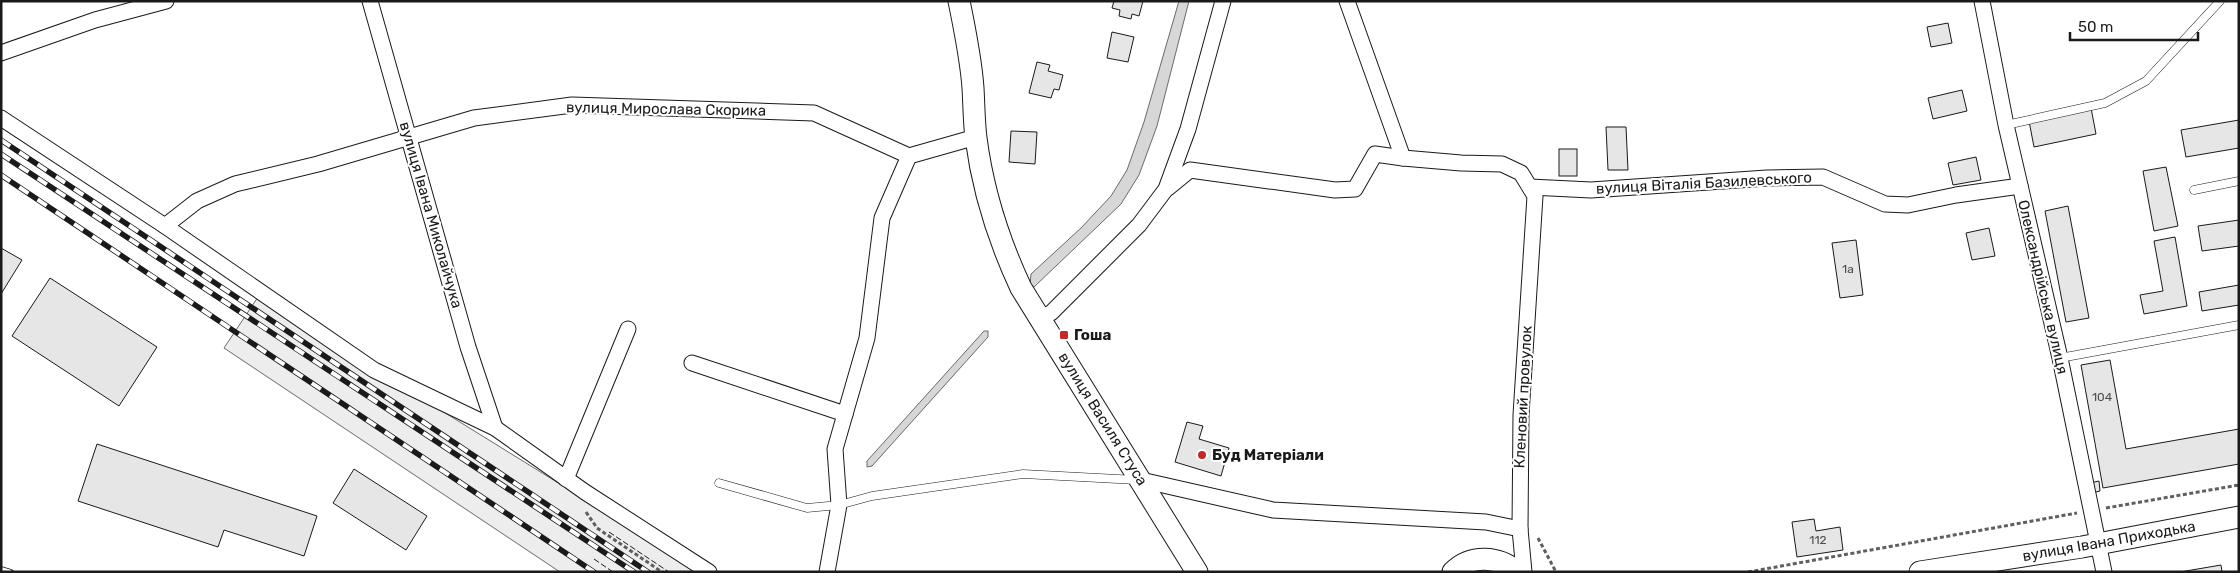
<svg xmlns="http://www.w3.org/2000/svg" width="2240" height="573" viewBox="0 0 2240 573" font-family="Rubik,sans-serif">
<rect width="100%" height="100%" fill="#fff"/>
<!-- green -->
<path fill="#ededed" stroke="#6a6a6a" d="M 258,297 L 702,572 L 560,572 L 224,348 Z"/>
<!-- water -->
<g fill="#d7d7d7" stroke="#6a6a6a">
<path d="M 1179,1 L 1189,1 L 1157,126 L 1139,175 L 1121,204 L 1034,287 L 1030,285 L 1031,274 L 1081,228 L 1111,196 L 1127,170 L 1144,122 Z"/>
<path d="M 984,331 L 988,331 L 988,337 L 872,466 L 867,467 L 867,461 Z"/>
</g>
<!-- building -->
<g fill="#e6e6e6" stroke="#1a1a1a">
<path d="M 1114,1 L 1143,1 L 1139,16 L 1132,14 L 1131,19 L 1119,16 L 1120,10 L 1112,8 Z"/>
<path d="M 1948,23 L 1952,43 L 1931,47 L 1927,27 Z"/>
<path d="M 1112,32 L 1134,37 L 1128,62 L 1107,58 Z"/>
<path d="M 1037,62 L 1050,65 L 1048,71 L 1063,75 L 1059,90 L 1054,89 L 1051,98 L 1029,93 Z"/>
<path d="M 1962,90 L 1967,111 L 1933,119 L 1928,98 Z"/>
<path d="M 2091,108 L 2096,134 L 2034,147 L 2029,121 Z"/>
<path d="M 2239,120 L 2239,148 L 2186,157 L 2181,130 Z"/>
<path d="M 1606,127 L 1626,127 L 1628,170 L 1608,170 Z"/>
<path d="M 1011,131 L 1037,132 L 1035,164 L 1009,162 Z"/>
<rect x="1559" y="149" width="18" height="27"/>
<path d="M 1976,157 L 1981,180 L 1953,185 L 1948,163 Z"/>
<path d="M 2166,167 L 2178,226 L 2154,231 L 2143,171 Z"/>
<path d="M 2068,206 L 2089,318 L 2066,322 L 2045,211 Z"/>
<path d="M 2239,220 L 2239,246 L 2202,251 L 2198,226 Z"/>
<path d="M 1989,228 L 1995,256 L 1972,260 L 1966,233 Z"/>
<path d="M 2175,237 L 2187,306 L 2144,314 L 2140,295 L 2163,291 L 2154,241 Z"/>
<path d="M 1856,240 L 1863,295 L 1840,298 L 1832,243 Z"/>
<path d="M 1,248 L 22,260 L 1,294 Z"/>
<path d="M 50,278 L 157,347 L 119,406 L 12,336 Z"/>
<path d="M 2239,285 L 2239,305 L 2202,311 L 2199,292 Z"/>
<path d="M 2110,360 L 2126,449 L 2239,429 L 2239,464 L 2103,488 L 2081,365 Z"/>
<path d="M 1187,422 L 1203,426 L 1199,439 L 1229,448 L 1221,476 L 1175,462 Z"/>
<path d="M 97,444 L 317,516 L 304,556 L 224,530 L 218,547 L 78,501 Z"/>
<path d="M 354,469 L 427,516 L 406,550 L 333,503 Z"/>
<path d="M 2099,481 L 2100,491 L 2092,493 L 2090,483 Z"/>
<path d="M 1814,519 L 1816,531 L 1840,527 L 1843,550 L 1797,557 L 1792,522 Z"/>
<path d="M 2221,565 L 2222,572 L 2180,572 Z"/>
</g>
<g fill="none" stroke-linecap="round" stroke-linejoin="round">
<defs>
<g id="lane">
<path d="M 2006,125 L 2105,103 L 2146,81 L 2220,1"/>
<path d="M 2194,190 L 2239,181"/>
<path d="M 2060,358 L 2239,325"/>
<path d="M 719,483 L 807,508 L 839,505 L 872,496 L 1023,474 L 1137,480"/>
</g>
<g id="street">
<path d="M 370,1 L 468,347 L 495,428"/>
<path d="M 1982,1 L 2006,125 L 2060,358 L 2104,572"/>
<path d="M 1,53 L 95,20 L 166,1"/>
<path d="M 1,118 L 165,226 L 374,370 L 495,428 L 585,492 L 709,572"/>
<path d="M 1530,187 L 1591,190 L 1767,178 L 1823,177 L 1885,204 L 1908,205 L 1956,195 L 2020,186"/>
<path d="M 1168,188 L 1190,170 L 1335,190 L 1355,189 L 1375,154 L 1403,158"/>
<path d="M 165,226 L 197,201 L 235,184 L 318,164 L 474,118 L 572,105 L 814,113 L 909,156"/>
<path d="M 1039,317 L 1051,313 L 1139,225 L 1166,189 L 1188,129 L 1223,1"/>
<path d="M 692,363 L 845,414"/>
<path d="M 566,479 L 628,329"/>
<path d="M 1141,480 L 1273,510 L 1486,522 L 1520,529 L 1521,415 L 1535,196 L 1521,173 L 1502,164 L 1461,163 L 1403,158 L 1347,1"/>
<path d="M 1520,529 L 1524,572"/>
<path d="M 827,572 L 839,505 L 835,449 L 867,338 L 882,218 L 909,156 L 976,137"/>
</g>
<g id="secondary">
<path d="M 959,1 C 965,30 971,59 973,88 C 974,105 974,122 976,138 C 983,192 998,239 1021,288 L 1197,572"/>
<path d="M 1453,572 C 1471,554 1499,556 1517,572"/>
<path d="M 1920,572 L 2082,547 L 2239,517"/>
</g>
</defs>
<!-- lane casing -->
<use href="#lane" stroke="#1a1a1a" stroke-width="9"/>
<!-- street casing -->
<use href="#street" stroke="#1a1a1a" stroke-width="17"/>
<!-- secondary casing -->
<use href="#secondary" stroke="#1a1a1a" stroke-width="23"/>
<!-- path -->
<g stroke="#5f5f5f" stroke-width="3" stroke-dasharray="4 2.5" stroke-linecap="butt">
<path d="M 2106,508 L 2239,485"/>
<path d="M 586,512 L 597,528 L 662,572"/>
<path d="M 1538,538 L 1556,572"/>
<path d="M 1748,572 L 2077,513"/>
</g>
<!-- lane -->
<use href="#lane" stroke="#fff" stroke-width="8"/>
<!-- street -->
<use href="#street" stroke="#fff" stroke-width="15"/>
<!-- secondary -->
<use href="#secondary" stroke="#fff" stroke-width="21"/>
<defs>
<g id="rail">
<path d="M 1,140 L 648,572"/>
<path d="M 1,154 L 634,572"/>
<path d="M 1,175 L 594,572"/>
<path d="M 1,569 L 11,572"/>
</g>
</defs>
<!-- rail casing -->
<use href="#rail" stroke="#1a1a1a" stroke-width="5.5"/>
<!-- rail -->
<use href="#rail" stroke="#fff" stroke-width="4" stroke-dasharray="11" stroke-linecap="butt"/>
<!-- fence -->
<g stroke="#1a1a1a" stroke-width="1" stroke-dasharray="6 2.5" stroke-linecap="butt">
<path d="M 609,532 L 669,572"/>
<path d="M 594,559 L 613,572"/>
</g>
</g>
<!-- markers -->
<g fill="#c62828" stroke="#fff" stroke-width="2">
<rect x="1059" y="330" width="10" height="10" rx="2.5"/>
<circle cx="1202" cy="455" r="5"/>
</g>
<g text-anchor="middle" stroke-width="4" stroke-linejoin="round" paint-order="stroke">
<!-- number labels -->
<g font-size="12" fill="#4d4d4d">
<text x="1848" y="273">1а</text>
<text x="2102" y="401">104</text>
<text x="1818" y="544">112</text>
</g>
<!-- street labels -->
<g font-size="15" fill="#1a1a1a" stroke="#fff">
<text transform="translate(666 109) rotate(1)" y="5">вулиця Мирослава Скорика</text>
<text transform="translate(1704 183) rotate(-3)" y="5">вулиця Віталія Базилевського</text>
<text transform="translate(431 215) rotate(74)" y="5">вулиця Івана Миколайчука</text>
<text transform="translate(2043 287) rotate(77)" y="5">Олександрійська вулиця</text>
<text transform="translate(1523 397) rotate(-87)" y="5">Кленовий провулок</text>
<text transform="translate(1103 419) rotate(58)" y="5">вулиця Василя Стуса</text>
<text transform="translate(2109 541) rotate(-10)" y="5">вулиця Івана Приходька</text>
</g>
<!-- poi labels -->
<g font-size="15" font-weight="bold" fill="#1a1a1a" stroke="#fff" text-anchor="start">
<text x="1074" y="340">Гоша</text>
<text x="1212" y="460">Буд Матерiали</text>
</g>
</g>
<!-- border -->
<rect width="2240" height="573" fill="none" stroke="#1a1a1a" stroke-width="5"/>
<!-- scale -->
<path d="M2070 32v8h128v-8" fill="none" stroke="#1a1a1a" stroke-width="2.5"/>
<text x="2078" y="32" font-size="15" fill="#1a1a1a" stroke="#ffffff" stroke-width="4" paint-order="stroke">50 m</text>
</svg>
